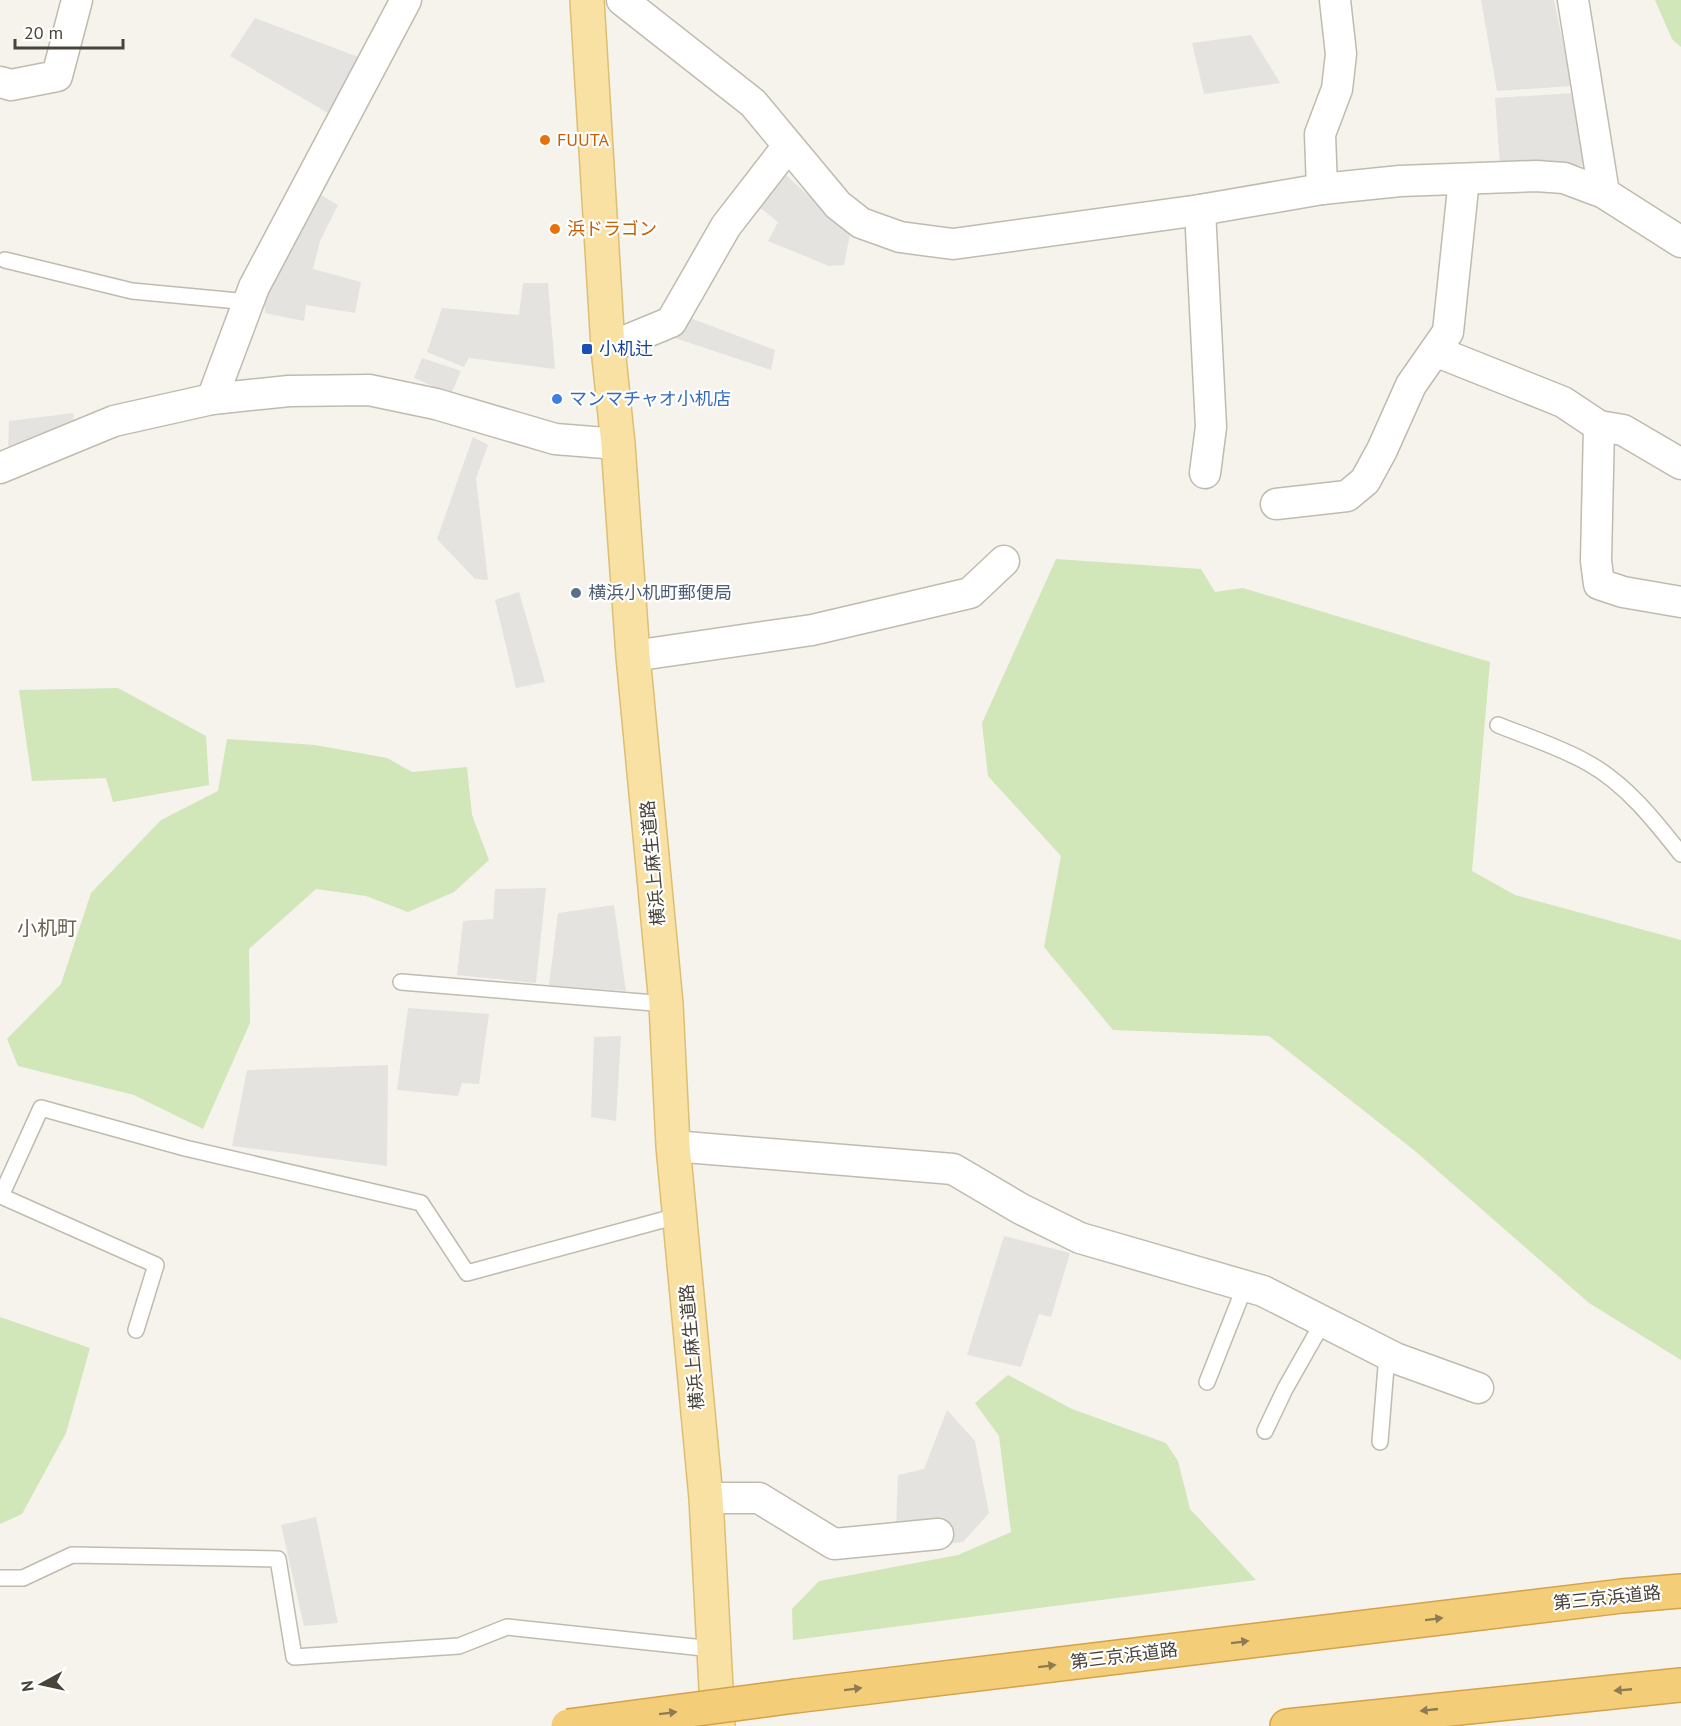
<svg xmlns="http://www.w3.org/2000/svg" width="1681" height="1726" viewBox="0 0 1681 1726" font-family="'PT Sans','Noto Sans JP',sans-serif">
<rect width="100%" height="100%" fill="#f5f3ec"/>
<!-- green -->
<g fill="#d1e6b9">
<path d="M 1655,0 L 1681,0 L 1681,47 L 1672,39 Z"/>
<path d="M 1056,559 L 1201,569 L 1215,592 L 1243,588 L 1490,662 L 1472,871 L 1515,895 L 1681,940 L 1681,1360 L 1589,1303 L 1415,1151 L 1269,1036 L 1113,1030 L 1044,947 L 1061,856 L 988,776 L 982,723 Z"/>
<path d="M 118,688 L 206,736 L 209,785 L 113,802 L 106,778 L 32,781 L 19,690 Z"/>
<path d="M 227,739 L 315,745 L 387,758 L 412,772 L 467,767 L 472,815 L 489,860 L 454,892 L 408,912 L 366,896 L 316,889 L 249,949 L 250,1023 L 203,1129 L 134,1095 L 18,1066 L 7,1039 L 61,984 L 91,893 L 161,820 L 218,791 Z"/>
<path d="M 0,1317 L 90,1348 L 66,1433 L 22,1514 L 0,1524 Z"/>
<path d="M 1008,1375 L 1072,1409 L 1166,1443 L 1178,1461 L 1190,1509 L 1256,1580 L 793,1640 L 792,1609 L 819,1581 L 958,1555 L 1011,1532 L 999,1436 L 975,1403 Z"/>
</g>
<!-- parking -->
<g fill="#e4e3e0">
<path d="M 1481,0 L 1554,0 L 1572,86 L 1497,91 Z"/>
<path d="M 255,18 L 361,58 L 328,113 L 230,56 Z"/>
<path d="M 1251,35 L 1280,83 L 1204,94 L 1192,43 Z"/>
<path d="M 1574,93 L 1587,166 L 1554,163 L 1500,166 L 1495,98 Z"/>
<path d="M 785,174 L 850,234 L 844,265 L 829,266 L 768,241 L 778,222 L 759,207 Z"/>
<path d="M 321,195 L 338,205 L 320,241 L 313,269 L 361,282 L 355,313 L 306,305 L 304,321 L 265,313 L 264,294 Z"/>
<path d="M 523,283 L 548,283 L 555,369 L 469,358 L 464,367 L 427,352 L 442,308 L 519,315 Z"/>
<path d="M 690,318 L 775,350 L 771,370 L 675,338 Z"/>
<path d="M 422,358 L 461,371 L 451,394 L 414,378 Z"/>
<path d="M 73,413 L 74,425 L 8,451 L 9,421 Z"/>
<path d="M 473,437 L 488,445 L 476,478 L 488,580 L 475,579 L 437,539 Z"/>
<path d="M 519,592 L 545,682 L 516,688 L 495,600 Z"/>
<path d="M 546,888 L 536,983 L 457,975 L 463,921 L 493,919 L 495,889 Z"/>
<path d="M 614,905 L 626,991 L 549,985 L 558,913 Z"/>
<path d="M 408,1008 L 489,1014 L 479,1084 L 462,1083 L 458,1096 L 397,1090 Z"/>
<path d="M 621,1036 L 616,1121 L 591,1117 L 594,1037 Z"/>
<path d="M 388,1065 L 387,1166 L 232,1146 L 247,1070 Z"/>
<path d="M 1004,1236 L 1070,1253 L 1051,1317 L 1039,1314 L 1021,1367 L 967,1355 Z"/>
<path d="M 947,1410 L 975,1441 L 989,1513 L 963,1542 L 945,1544 L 896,1526 L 898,1475 L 924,1469 Z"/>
<path d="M 316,1517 L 338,1623 L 304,1626 L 281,1525 Z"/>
</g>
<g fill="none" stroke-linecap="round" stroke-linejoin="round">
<defs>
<g id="lane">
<path d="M 5,260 L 132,291 L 249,302"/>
<path d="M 1498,725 C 1528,737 1560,747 1588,763 C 1626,784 1655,821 1681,854"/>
<path d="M 401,982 L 666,1004"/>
<path d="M 136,1330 L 156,1265 L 1,1196 L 41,1108 L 185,1148 L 421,1203 L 467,1273 L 681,1215"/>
<path d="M 1207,1382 L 1245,1286"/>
<path d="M 1265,1431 L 1285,1389 L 1323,1322"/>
<path d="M 1380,1442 L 1387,1354"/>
<path d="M 0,1578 L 23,1578 L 72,1555 L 278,1559 L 294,1657 L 459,1646 L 507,1627 L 713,1649"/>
</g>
<g id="street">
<path d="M 622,0 L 753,103 L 838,205 L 861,223 L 900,237 L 953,244 L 1200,210 L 1322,189 L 1400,181 L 1536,176 L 1564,178 L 1604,193 L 1681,242"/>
<path d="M 1573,0 L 1604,193"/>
<path d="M 0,82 L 11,85 L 57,76 L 77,0"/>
<path d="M 1322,189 L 1320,134 L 1337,89 L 1341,54 L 1335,0"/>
<path d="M 1200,210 L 1211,427 L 1205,473"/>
<path d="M 608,348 L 671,322 L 726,226 L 788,146"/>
<path d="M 1435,351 L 1563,402 L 1599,426 L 1623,430 L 1681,464"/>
<path d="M 212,399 L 254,287 L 406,0"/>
<path d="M 1599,426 L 1596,561 L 1599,584 L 1623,592 L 1681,602"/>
<path d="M 0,468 L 114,421 L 212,399 L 289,391 L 369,390 L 436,404 L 555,439 L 618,444"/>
<path d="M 1276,504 L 1347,496 L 1365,481 L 1382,450 L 1411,385 L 1448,332 L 1464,179"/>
<path d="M 633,656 L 812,630 L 970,593 L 1004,561"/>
<path d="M 673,1146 L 953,1169 L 1021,1209 L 1080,1238 L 1263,1291 L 1395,1358 L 1478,1388"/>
<path d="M 706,1498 L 759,1498 L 834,1544 L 938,1534"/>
</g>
<path id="primary" d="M 587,0 L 608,348 L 618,444 L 633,656 L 666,1004 L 673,1146 L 706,1498 L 718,1726"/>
<g id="highway">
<path d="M 795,1696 L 1622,1596 L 1681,1591"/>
<path d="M 1287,1726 L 1681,1685"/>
</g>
</defs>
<!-- lane casing -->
<use href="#lane" stroke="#c0bbaf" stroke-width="18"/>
<!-- street casing -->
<use href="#street" stroke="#c0bbaf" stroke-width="33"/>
<!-- primary casing -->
<use href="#primary" stroke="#ddbf73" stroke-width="36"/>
<!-- highway casing -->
<use href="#highway" stroke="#d4a248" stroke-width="36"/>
<!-- lane -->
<use href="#lane" stroke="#fff" stroke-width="15"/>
<!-- street -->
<use href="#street" stroke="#fff" stroke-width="30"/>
<!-- primary -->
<use href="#primary" stroke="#f8e1a3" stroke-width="33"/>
<!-- highway -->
<use href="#highway" stroke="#f4cd78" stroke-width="33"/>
<defs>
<path id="highway-bridge" d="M 568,1726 L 795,1696"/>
</defs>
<!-- highway-bridge casing -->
<use href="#highway-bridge" stroke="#d4a248" stroke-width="36" stroke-linecap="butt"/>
<!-- highway-bridge -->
<use href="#highway-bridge" stroke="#f4cd78" stroke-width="33"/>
</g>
<!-- one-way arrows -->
<defs><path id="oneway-solid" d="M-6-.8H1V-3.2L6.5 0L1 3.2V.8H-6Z" transform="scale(1.5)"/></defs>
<g fill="#8d7b53">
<use href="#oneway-solid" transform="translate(1434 1619) rotate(-7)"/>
<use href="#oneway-solid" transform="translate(1240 1642) rotate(-7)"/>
<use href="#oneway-solid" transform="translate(1047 1666) rotate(-7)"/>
<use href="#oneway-solid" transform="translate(853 1689) rotate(-7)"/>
<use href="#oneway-solid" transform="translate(1623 1690) rotate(175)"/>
<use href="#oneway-solid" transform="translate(1429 1710) rotate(174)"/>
<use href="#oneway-solid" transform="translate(668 1713) rotate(-7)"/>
</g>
<!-- markers -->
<g fill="#e8710a" stroke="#fff" stroke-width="2">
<circle cx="545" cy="140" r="6"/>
<circle cx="555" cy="229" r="6"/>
</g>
<rect fill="#1a4fb4" stroke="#fff" stroke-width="2" x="581" y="343" width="12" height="12" rx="3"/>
<circle fill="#3f7fe0" stroke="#fff" stroke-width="2" cx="557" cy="399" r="6"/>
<circle fill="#5c6f8a" stroke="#fff" stroke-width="2" cx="576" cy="593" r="6"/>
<g text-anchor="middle" stroke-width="4.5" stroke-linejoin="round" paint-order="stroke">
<!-- food labels -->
<g font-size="18" fill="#c56008" stroke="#fff" text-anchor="start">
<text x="557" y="146">FUUTA</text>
<text x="567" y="235">浜ドラゴン</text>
</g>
<!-- transit labels -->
<g font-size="18" fill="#164399" stroke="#fff" text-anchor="start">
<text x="599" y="355">小机辻</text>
</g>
<!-- shop labels -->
<g font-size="18" fill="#366cbe" stroke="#fff" text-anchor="start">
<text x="569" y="405">マンマチャオ小机店</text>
</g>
<!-- service labels -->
<g font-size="18" fill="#4e5e75" stroke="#fff" text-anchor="start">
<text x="588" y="599">横浜小机町郵便局</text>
</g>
<!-- street labels -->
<g font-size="18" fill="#49443a" stroke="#fff">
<text transform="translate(653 863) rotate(-95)" y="6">横浜上麻生道路</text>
<text transform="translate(692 1347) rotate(-95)" y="6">横浜上麻生道路</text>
<text transform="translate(1607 1598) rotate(-6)" y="6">第三京浜道路</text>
<text transform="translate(1124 1656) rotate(-7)" y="6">第三京浜道路</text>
</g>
<!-- neighbourhood labels -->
<g font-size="20" fill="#6c6252" stroke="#fff">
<text x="47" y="935">小机町</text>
</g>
</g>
<!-- north arrow -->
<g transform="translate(42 1684) rotate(262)" stroke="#ffffff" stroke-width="4.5" paint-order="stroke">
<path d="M0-4.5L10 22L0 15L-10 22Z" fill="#49443a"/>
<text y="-9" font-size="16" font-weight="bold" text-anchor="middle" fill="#49443a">N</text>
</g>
<!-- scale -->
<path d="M15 39v9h108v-9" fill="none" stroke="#49443a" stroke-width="3"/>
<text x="24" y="39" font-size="18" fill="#49443a" stroke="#ffffff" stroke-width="4.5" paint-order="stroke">20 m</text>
</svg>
